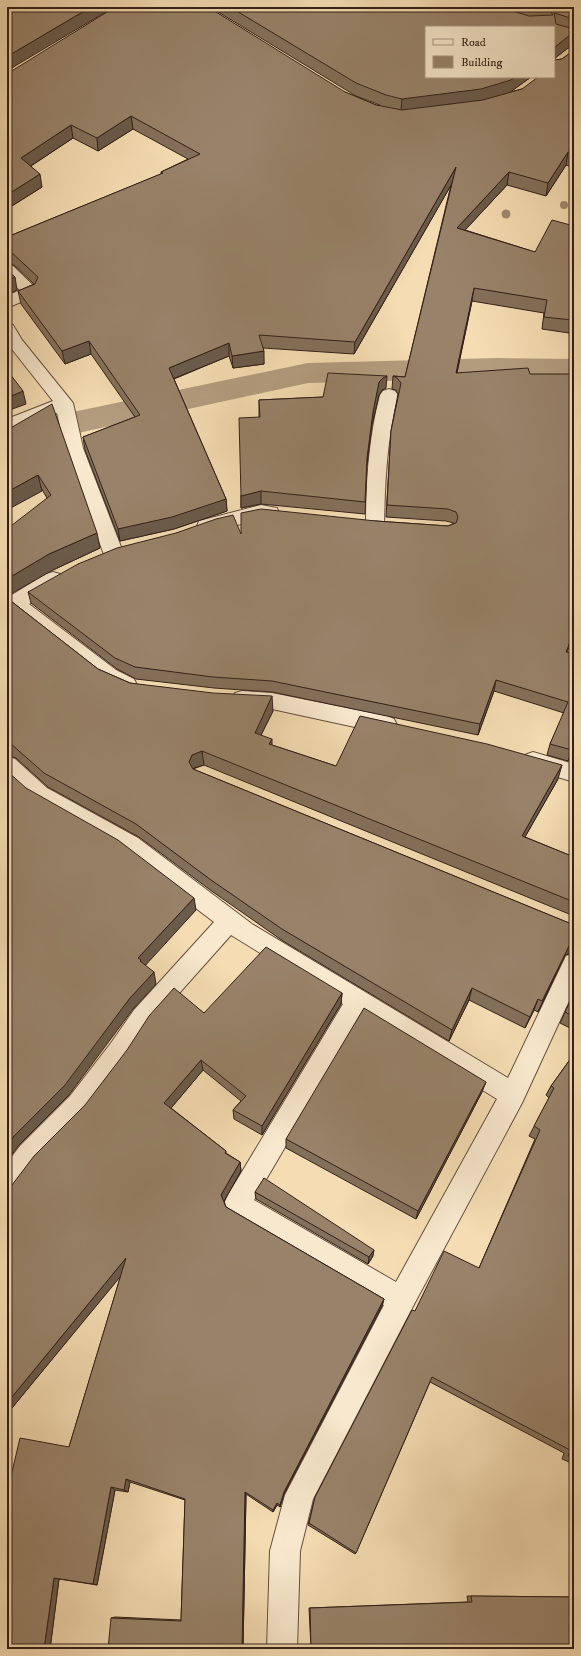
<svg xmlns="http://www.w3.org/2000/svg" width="581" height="1656" viewBox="0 0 581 1656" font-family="'IM FELL DW Pica',serif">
<rect width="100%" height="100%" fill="#f5dcb2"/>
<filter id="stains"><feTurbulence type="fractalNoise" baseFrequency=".005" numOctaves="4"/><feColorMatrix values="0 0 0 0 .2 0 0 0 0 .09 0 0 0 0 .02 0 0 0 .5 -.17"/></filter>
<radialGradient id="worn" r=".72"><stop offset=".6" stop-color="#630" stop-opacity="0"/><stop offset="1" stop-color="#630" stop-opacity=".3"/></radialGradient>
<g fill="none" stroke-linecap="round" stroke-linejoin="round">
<!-- canal -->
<path fill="#b39c7e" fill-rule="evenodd" d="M 498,358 L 574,359 L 574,379 L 498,378 L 308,383 L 69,435 L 7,453 L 7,431 L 68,413 L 308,363 Z"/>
<defs>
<g id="minor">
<path d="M 7,265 L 13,266 L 39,291 L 37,295 L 7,308 L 7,296 L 20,290 L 7,279 Z"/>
<path d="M 7,323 L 13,325 L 22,340 L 73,403 L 83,448 L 123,552 L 120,557 L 113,559 L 106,557 L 103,552 L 65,448 L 57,413 L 7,432 L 7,419 L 53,401 L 7,343 Z"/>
<path d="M 389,389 L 395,391 L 398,395 C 387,438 385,480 384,524 L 382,529 L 375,531 L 368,529 L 366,524 C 366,480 369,437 380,395 L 383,391 Z"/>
<path d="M 261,505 L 277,508 L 279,513 L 277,518 L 270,520 L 261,519 L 206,533 L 199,531 L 197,526 L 199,521 Z"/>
<path d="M 53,572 L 60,574 L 63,579 L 60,584 L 29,604 L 116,670 L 134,679 L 137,685 L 134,691 L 127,693 L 102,682 L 7,608 L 7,598 L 46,574 Z"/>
<path d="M 242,691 L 272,693 L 387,716 L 394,719 L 397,725 L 394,731 L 387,734 L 272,709 L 242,707 L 235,705 L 232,699 L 235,693 Z"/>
<path d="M 533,752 L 574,764 L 574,782 L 525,767 L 522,761 L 525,755 Z"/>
<path d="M 7,756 L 15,759 L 47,788 L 138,838 L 252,924 L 508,1078 L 566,956 L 574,953 L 574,990 L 522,1103 L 411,1310 L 313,1499 L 300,1551 L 297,1649 L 267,1649 L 270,1551 L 285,1495 L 384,1305 L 228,1213 L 224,1204 L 228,1195 L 343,1004 L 231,935 L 150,1026 L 129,1059 L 88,1114 L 38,1164 L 16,1192 L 7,1196 L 7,1163 L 20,1146 L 70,1096 L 111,1043 L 134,1010 L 214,922 L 122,852 L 31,800 L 7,778 ZM 362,1016 L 497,1099 L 396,1282 L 254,1200 Z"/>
</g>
</defs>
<!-- minor casing -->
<use href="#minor" stroke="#644f3f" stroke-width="2"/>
<!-- minor -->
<use href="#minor" fill="#f8e8cd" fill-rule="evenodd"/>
</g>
<!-- trees -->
<g fill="#a08a6f">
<circle cx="564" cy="205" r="4"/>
<circle cx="506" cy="214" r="4.5"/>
</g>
<!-- wall -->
<g fill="#83705a" stroke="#332019" fill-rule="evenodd">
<path d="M 210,7 L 574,7 L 574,47 L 568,48 L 555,58 L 555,60 L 562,59 L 574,50 L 574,168 L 566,165 L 546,196 L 507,185 L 465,230 L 535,252 L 574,226 L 574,317 L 569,333 L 542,329 L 544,313 L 472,301 L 457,373 L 567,652 L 574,653 L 574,750 L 568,761 L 547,755 L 550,744 L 564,713 L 494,691 L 478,735 L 272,692 L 214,688 L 136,679 L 117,669 L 31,603 L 28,592 L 241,534 L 376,521 L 448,526 L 454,523 L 446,521 L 386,517 L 391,431 L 398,394 L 396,390 L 392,389 L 393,376 L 405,377 L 451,185 L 354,354 L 263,348 L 264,364 L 233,368 L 229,356 L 174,379 L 226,499 L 227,511 L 174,529 L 120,541 L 85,450 L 83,437 L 135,417 L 91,354 L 65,364 L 21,304 L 18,291 L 34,284 L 14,265 L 7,264 L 7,237 L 161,174 L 161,172 L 188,159 L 133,129 L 98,151 L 73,138 L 31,166 L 42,187 L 7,209 L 7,72 L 345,92 L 376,105 L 380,105 L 356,96 ZM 554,27 L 554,77 L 522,89 L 510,92 L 531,77 L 426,77 Z"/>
<path d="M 386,388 L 382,390 L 379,395 L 372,425 L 367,466 L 365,514 L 261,504 L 241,508 L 241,496 L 259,417 L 259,400 L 323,397 Z"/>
<path d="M 7,430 L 100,548 L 53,570 L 47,498 Z"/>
<path d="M 7,598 L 98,669 L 130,683 L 273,711 L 261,735 L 272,745 L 336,766 L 558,779 L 525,837 L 574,857 L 574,916 L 204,765 L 193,769 L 574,925 L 574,952 L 565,955 L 538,1012 L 534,1010 L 525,1028 L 469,1000 L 449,1041 L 283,941 L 213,892 L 139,837 L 48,787 L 16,758 L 7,755 Z"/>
<path d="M 342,993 L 341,1004 L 262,1135 L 234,1119 L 233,1110 L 241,1101 L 203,1070 L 171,1108 L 226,1151 L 226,1153 L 240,1162 L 241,1171 L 224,1201 L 226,1207 L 384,1299 L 382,1306 L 284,1494 L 280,1507 L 277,1505 L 273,1512 L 246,1494 L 243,1649 L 111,1618 L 115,1617 L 181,1620 L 185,1500 L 130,1482 L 128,1492 L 115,1490 L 97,1585 L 59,1579 L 50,1649 L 7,1649 L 9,1497 L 69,1447 L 121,1275 L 7,1414 L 7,1186 L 12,1185 L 204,1013 Z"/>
<path d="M 574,993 L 574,1030 L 560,1023 Z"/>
<path d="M 574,1054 L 574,1464 L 562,1459 L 564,1453 L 430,1382 L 356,1553 L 355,1554 L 308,1525 L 315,1497 L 415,1311 L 479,1268 L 535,1139 L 529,1136 L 549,1098 L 546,1095 L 551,1086 Z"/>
<path d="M 482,1092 L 416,1219 L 286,1148 L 286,1139 Z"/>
<path d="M 255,1192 L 373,1256 L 368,1264 L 256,1199 Z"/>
<path d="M 467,1596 L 574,1597 L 574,1649 L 311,1649 L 309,1608 L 468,1602 Z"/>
</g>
<!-- shaded-wall -->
<g fill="#6a5b4a" stroke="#332019">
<path d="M 91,7 L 114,7 L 15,66 L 7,72 L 7,57 L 13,53 Z"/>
<path d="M 570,35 L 574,35 L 574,47 L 568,48 L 554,59 L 555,47 Z"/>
<path d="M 515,77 L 531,77 L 509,93 L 480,102 L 401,111 L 402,99 Z"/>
<path d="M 131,116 L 133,129 L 98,151 L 97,138 Z"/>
<path d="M 71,125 L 73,138 L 23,171 L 21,158 Z"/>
<path d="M 568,152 L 566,165 L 546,196 L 548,183 Z"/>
<path d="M 456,167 L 454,180 L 354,354 L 355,342 Z"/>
<path d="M 509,172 L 507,185 L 455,241 L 457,228 Z"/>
<path d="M 40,174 L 42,187 L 7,209 L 7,195 Z"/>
<path d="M 15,277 L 17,290 L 7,295 L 7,281 Z"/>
<path d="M 474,288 L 472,301 L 454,385 L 456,373 Z"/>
<path d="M 574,313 L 574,317 L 569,333 L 572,320 Z"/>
<path d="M 89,341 L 91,354 L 65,364 L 62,351 Z"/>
<path d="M 229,343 L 229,356 L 170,380 L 169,368 Z"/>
<path d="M 264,351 L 264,364 L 233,368 L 232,356 Z"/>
<path d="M 387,376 L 386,388 L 382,390 L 379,395 L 372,425 L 366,470 L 367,458 L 373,412 L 379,382 L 383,378 Z"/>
<path d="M 23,391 L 26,404 L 7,411 L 7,398 Z"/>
<path d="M 38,475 L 42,491 L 7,510 L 7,492 Z"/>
<path d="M 261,491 L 261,504 L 241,508 L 241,496 Z"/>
<path d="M 226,499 L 227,511 L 174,529 L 120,541 L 118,529 Z"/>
<path d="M 97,533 L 100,548 L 53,570 L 7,596 L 7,579 L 49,554 Z"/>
<path d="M 574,632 L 574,634 L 563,663 L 566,652 Z"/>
<path d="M 496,680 L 494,691 L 478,735 L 480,724 Z"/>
<path d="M 272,696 L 273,711 L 255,747 L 255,733 Z"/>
<path d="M 272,739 L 272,753 L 269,744 Z"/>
<path d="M 574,746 L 574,750 L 568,761 L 572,750 Z"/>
<path d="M 202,751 L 204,765 L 194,768 L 191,776 L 189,762 L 192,755 Z"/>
<path d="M 562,765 L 558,779 L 518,849 L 522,836 Z"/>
<path d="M 194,898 L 196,910 L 143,968 L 138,958 Z"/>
<path d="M 574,942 L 574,952 L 565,955 L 538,1012 L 570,944 Z"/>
<path d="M 154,972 L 156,984 L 133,1009 L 69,1095 L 19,1145 L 7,1161 L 7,1145 L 14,1136 L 130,998 Z"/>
<path d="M 472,988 L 469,1000 L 449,1041 L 452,1030 Z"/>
<path d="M 342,993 L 341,1004 L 262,1135 L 262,1126 Z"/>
<path d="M 538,999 L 534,1010 L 525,1028 L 530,1017 Z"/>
<path d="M 201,1060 L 203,1070 L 167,1113 L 164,1103 Z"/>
<path d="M 486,1082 L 482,1092 L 416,1219 L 418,1211 Z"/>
<path d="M 240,1162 L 241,1171 L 223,1203 L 221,1195 Z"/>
<path d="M 374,1250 L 373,1256 L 368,1264 L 369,1257 Z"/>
<path d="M 126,1258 L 130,1265 L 7,1414 L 7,1403 Z"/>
<path d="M 384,1299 L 382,1306 L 284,1494 L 280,1507 L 280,1505 L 284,1492 Z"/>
<path d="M 126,1479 L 130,1482 L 128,1492 L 124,1490 Z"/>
<path d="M 111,1487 L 115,1490 L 97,1585 L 93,1584 Z"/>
<path d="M 245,1492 L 246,1494 L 243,1649 L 242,1649 Z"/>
<path d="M 277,1503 L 277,1505 L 273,1512 L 273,1510 Z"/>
<path d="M 54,1578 L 59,1579 L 50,1649 L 44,1649 Z"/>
</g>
<!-- building -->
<g fill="#988269" stroke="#332019">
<path d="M 7,7 L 91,7 L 13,53 L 7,57 Z"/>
<path d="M 115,7 L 208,7 L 345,92 L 376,105 L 402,110 L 483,100 L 522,89 L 538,77 L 554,77 L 554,27 L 426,27 L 426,77 L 515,77 L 511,80 L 481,89 L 402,99 L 386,95 L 356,83 L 230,7 L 500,7 L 529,16 L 553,15 L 550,10 L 540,7 L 574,7 L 574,19 L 554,13 L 556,24 L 574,29 L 574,35 L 570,35 L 555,47 L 555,60 L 562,59 L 574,50 L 574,154 L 568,152 L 548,183 L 509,172 L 457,228 L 535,252 L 552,220 L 574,226 L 574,313 L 572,320 L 544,317 L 547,300 L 474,288 L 456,373 L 528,368 L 530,374 L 574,374 L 574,632 L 566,652 L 574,653 L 574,746 L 572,750 L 550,744 L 568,702 L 496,680 L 480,724 L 272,681 L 213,677 L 135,667 L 115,658 L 28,592 L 78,564 L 117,548 L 176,533 L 216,519 L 233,515 L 241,534 L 241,513 L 261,509 L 376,521 L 448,526 L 456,523 L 458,517 L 456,512 L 448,509 L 387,505 L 391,431 L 401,383 L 397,378 L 393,376 L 405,377 L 456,167 L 355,342 L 259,335 L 264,351 L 232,356 L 229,343 L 169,368 L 226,499 L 172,517 L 118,529 L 83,437 L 140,415 L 89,341 L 62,351 L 18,291 L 35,284 L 38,277 L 11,252 L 7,251 L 7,237 L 163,173 L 161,172 L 200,154 L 131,116 L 97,138 L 71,125 L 21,158 L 40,174 L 7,195 L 7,72 L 10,72 Z"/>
<path d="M 7,270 L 15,277 L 7,281 Z"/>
<path d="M 7,370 L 23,391 L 7,398 Z"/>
<path d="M 328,373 L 387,376 L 383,378 L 379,382 L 373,412 L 367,458 L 365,502 L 261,491 L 241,496 L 239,418 L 260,417 L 259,400 L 323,397 Z"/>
<path d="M 52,404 L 97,533 L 49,554 L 7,579 L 7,529 L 51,495 L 38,475 L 7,492 L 7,430 Z"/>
<path d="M 7,598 L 98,669 L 130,683 L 213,693 L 272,696 L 255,733 L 272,739 L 269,744 L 336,766 L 360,716 L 487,744 L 562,765 L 522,836 L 574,857 L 574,902 L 202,751 L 192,755 L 189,762 L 193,769 L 574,925 L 574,942 L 570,944 L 542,1001 L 538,999 L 530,1017 L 472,988 L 452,1030 L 282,929 L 211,880 L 136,824 L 44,773 L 11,744 L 7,743 Z"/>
<path d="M 7,771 L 26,788 L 118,840 L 194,898 L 138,958 L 141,960 L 140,961 L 154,972 L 130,998 L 65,1085 L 14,1136 L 7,1145 Z"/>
<path d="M 266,947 L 342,993 L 262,1126 L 233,1110 L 246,1096 L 201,1060 L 164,1103 L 226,1151 L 225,1153 L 240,1162 L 221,1195 L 226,1207 L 384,1299 L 284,1492 L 280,1505 L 277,1503 L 273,1510 L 245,1492 L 242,1649 L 108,1649 L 111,1618 L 181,1621 L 185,1499 L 126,1479 L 124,1490 L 111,1487 L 93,1584 L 54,1578 L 44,1649 L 7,1649 L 7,1497 L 9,1497 L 7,1493 L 20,1438 L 69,1447 L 126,1258 L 7,1403 L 7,1186 L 12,1185 L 34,1156 L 85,1105 L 127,1050 L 149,1016 L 174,988 L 204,1013 Z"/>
<path d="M 574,994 L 574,1017 L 565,1012 Z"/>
<path d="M 364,1008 L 486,1082 L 418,1211 L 286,1139 Z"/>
<path d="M 574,1054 L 574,1458 L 568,1456 L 570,1450 L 432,1377 L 356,1553 L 309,1523 L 315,1497 L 412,1310 L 415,1311 L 444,1251 L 479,1268 L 540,1130 L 534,1126 L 554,1088 L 551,1086 Z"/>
<path d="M 264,1178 L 374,1250 L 369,1257 L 255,1192 Z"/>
<path d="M 471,1596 L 574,1597 L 574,1649 L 311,1649 L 310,1608 L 472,1602 Z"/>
</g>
<!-- margin -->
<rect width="581" height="1656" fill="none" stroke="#f5dcb2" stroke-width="24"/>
<rect x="8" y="8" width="565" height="1640" fill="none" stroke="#332019" stroke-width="2"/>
<rect x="12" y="12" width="557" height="1632" fill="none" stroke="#332019"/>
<!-- legend -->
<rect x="425" y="26" width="130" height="52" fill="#f8e8cd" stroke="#a99885"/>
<rect x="433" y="39" width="20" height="6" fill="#f8e8cd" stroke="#a99885"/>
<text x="461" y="46" font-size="12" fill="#332019">Road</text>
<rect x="433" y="56" width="20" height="12" fill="#988269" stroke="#a99885"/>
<text x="461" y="66" font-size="12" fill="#332019">Building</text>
<rect width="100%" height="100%" filter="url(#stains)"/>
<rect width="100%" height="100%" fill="url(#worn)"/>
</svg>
